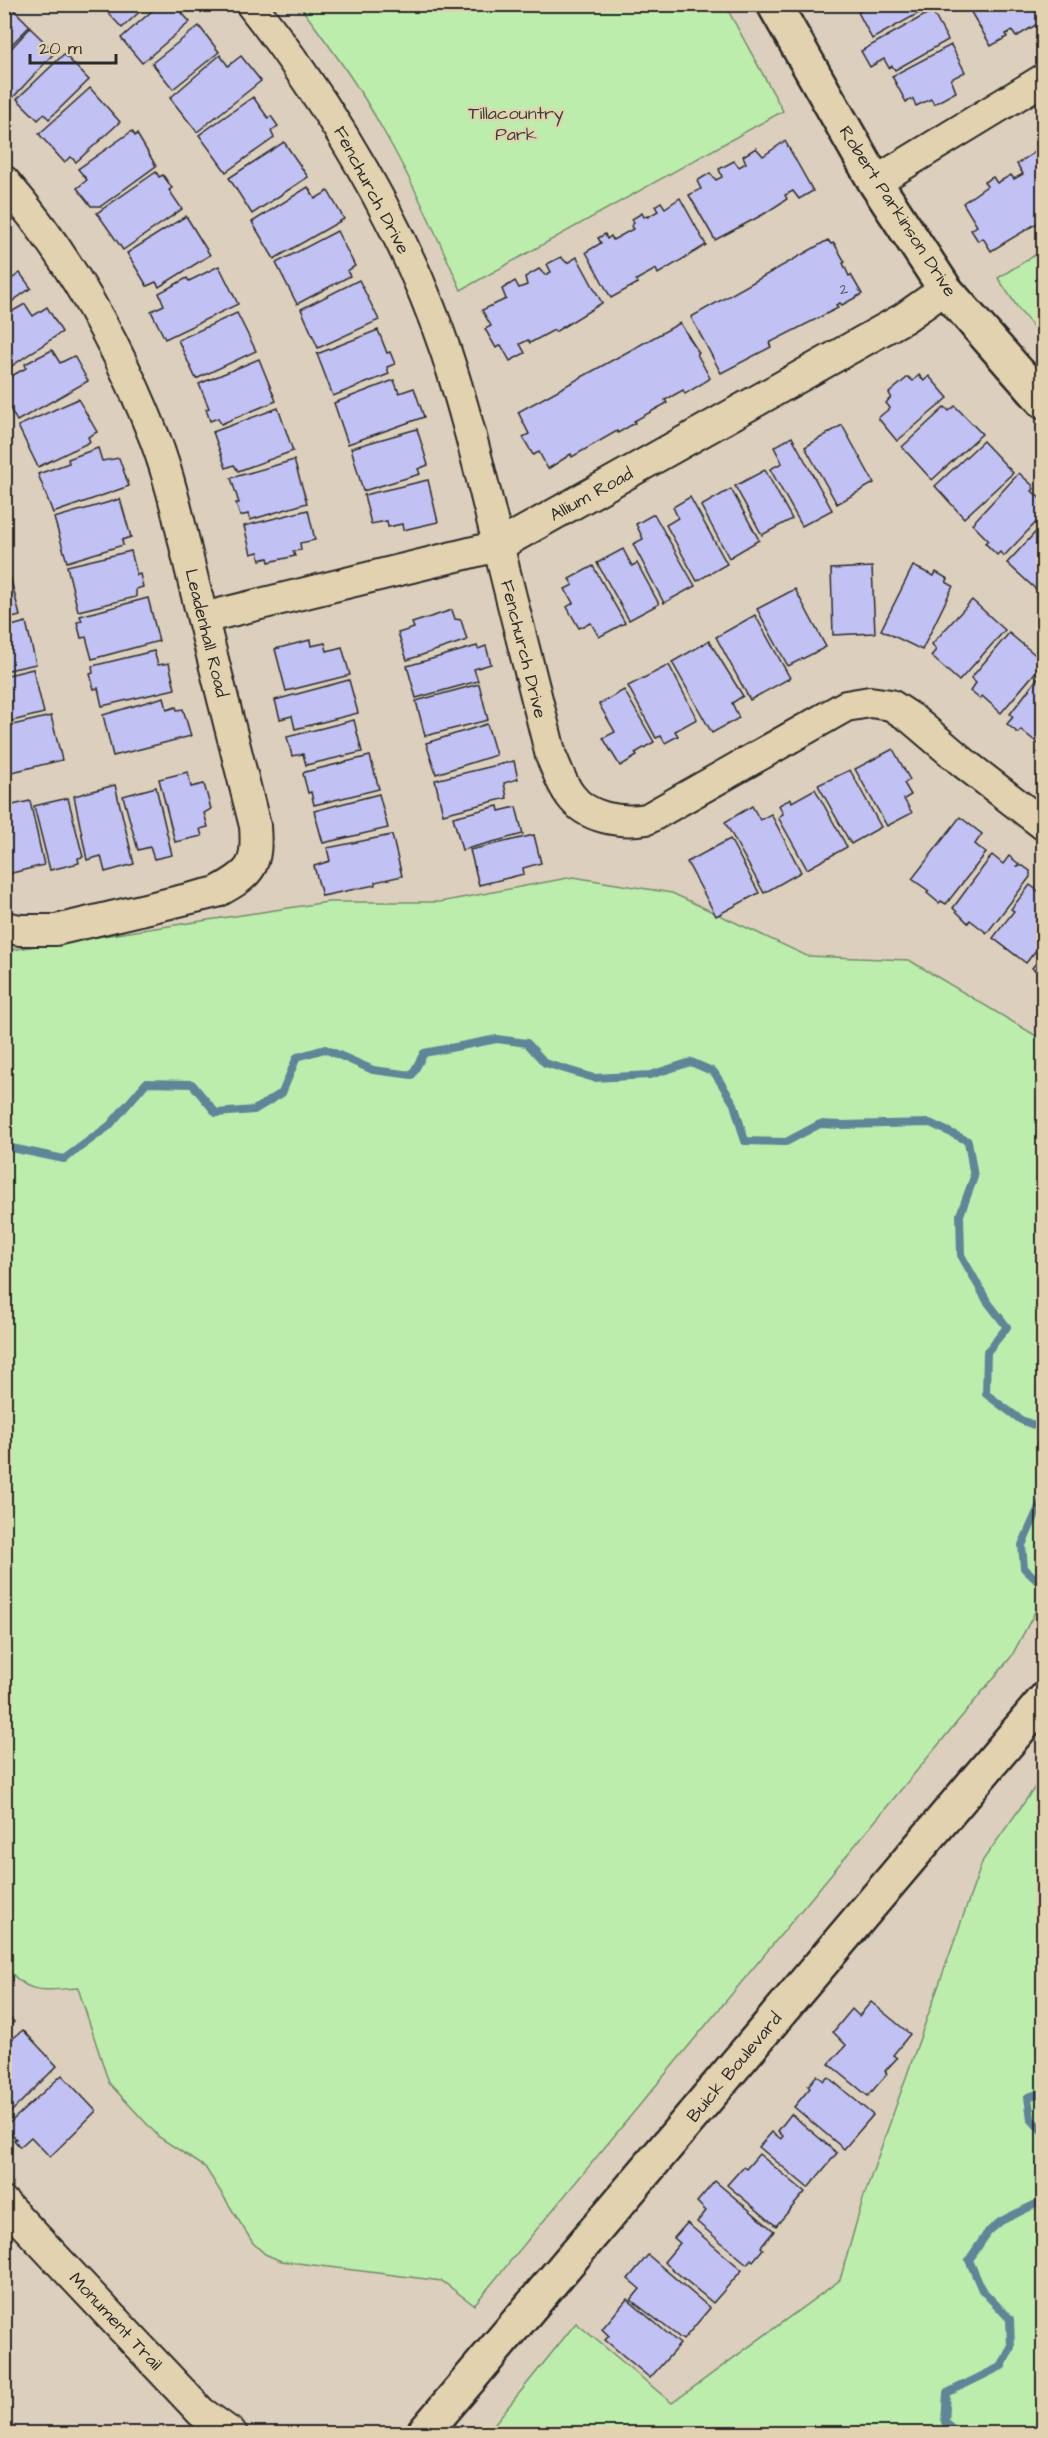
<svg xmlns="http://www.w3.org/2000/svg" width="1048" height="2438" viewBox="0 0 1048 2438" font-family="'Architects Daughter',sans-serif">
<rect width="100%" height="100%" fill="#dccfbd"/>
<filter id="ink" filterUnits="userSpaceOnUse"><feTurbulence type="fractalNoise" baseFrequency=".0167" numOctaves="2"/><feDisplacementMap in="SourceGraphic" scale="12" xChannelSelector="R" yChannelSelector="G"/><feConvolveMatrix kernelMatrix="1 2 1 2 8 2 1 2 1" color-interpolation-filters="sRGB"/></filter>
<g filter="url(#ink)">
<!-- green -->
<g fill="#bcedac" stroke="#748c6c" stroke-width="1.5">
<path d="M 299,5 L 725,5 L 783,111 L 461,290 C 437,236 413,182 383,130 C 359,86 329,45 299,5 Z"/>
<path d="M 1043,250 L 1043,338 L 1020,311 L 998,278 Z"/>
<path d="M 573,877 L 672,893 L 807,956 L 909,960 L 1043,1040 L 1043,1597 L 1011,1657 L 474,2305 L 442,2281 L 281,2261 L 265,2254 L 253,2243 L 205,2167 L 159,2137 L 109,2083 L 78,1988 C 43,1990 27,1996 5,1965 L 4,951 L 328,902 L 440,902 Z"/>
<path d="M 1043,1776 L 1043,2433 L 487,2433 L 576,2323 L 672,2403 L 840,2280 L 863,2199 L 983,1860 Z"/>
</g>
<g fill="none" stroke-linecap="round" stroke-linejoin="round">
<!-- stream -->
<g stroke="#5f8698" stroke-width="8">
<path d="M 4,1144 L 7,1147 L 64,1159 L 109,1126 L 146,1083 L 192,1084 L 216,1113 L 254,1110 L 282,1093 L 297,1057 L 325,1049 L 373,1070 L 412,1075 L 424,1053 L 497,1039 L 527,1043 L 545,1063 L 594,1078 L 650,1075 L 691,1062 L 714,1072 L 734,1104 L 745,1141 L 786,1142 L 820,1124 L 841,1125 L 930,1123 L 968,1141 L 974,1177 L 960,1215 L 961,1255 L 987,1301 L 1007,1327 L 987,1352 L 986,1394 L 1021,1420 L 1044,1429"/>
<path d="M 1044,1496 L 1022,1545 L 1024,1568 L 1044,1587"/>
<path d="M 1044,2092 L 1028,2097 L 1031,2119 L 1044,2133"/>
<path d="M 959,2434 L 945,2422 L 947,2393 L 1002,2366 L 1011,2347 L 1010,2319 L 982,2290 L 969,2260 L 988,2232 L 1001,2221 L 1044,2200"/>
</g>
</g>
<!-- building -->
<g fill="#c1c1f3" stroke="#2b2b2b" stroke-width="1.5">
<path d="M 4,4 L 8,4 L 30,26 L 4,52 Z"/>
<path d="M 100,4 L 148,4 L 122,28 Z"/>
<path d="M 160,4 L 190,4 L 182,13 L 190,22 L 142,63 L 121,38 Z"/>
<path d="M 865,4 L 929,4 L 930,7 L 872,39 L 858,12 L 866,8 Z"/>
<path d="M 966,4 L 1044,4 L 1044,20 L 1016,37 L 1012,31 L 1006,34 L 1007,37 L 991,46 Z"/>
<path d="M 932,11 L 948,40 L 895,70 L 892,66 L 889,68 L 884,59 L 870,67 L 861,51 Z"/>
<path d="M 199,26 L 219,52 L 173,89 L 152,63 Z"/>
<path d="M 30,28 L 55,52 L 8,103 L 4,100 L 4,56 Z"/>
<path d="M 951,45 L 965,72 L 951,79 L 956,92 L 934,104 L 931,99 L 916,106 L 913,99 L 906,102 L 892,76 Z"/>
<path d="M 64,54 L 89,80 L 49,119 L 44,114 L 38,120 L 17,99 Z"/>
<path d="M 220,55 L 228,66 L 241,56 L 261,81 L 197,132 L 170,98 Z"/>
<path d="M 90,88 L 120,122 L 76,162 L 71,157 L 64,162 L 39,134 Z"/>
<path d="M 253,97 L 268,118 L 271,116 L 278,126 L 271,131 L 274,138 L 226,172 L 199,135 Z"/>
<path d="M 132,131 L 135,136 L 137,134 L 156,166 L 101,206 L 91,206 L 77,188 L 87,180 L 78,169 Z"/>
<path d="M 785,141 L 813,191 L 799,199 L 793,191 L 785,195 L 787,199 L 764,214 L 715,240 L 689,195 L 701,189 L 697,181 L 710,173 L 716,180 L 722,177 L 719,169 L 734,161 L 739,167 L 746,163 L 743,156 L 756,148 L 763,156 Z"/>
<path d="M 284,142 L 308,177 L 252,214 L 229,178 Z"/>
<path d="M 1035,152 L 1040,160 L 1044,160 L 1044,219 L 991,251 L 983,238 L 978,241 L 971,230 L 977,226 L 963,203 L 987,186 L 984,182 L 993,177 L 997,183 L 1011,175 L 1014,179 L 1023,174 L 1017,164 Z"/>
<path d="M 156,172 L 159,177 L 163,175 L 172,188 L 169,190 L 182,209 L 123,250 L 97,213 Z"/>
<path d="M 308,187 L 315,199 L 328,191 L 344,219 L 274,259 L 252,222 Z"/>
<path d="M 680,198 L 706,245 L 658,274 L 656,269 L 636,280 L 638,283 L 611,298 L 586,252 L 601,243 L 598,238 L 605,234 L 607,239 L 611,236 L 613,240 L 633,229 L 631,226 L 634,223 L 632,219 L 642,213 L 644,217 L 648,216 L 648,217 L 658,211 L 655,206 L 661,202 L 665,208 Z"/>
<path d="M 186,216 L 210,255 L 159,287 L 156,282 L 147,286 L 127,253 Z"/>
<path d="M 337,231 L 355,266 L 347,271 L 350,276 L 297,304 L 276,263 Z"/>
<path d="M 828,240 L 831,244 L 834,243 L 845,262 L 843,263 L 849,276 L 851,275 L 862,294 L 842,305 L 840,303 L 836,305 L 838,308 L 769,343 L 771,347 L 721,373 L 691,317 Z"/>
<path d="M 561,257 L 567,263 L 577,257 L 602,303 L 555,332 L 554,330 L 530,343 L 528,340 L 520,344 L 525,353 L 510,361 L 501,345 L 496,348 L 485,329 L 491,326 L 482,310 L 506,299 L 502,289 L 515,281 L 519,288 L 527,285 L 525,277 L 539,269 L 545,275 L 551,272 L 547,264 Z"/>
<path d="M 219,266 L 238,304 L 165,339 L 151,311 L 164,305 L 159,293 L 187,278 L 189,281 Z"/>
<path d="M 4,272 L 10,280 L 20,273 L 31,288 L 4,307 Z"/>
<path d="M 359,280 L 379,320 L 318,348 L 301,309 Z"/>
<path d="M 25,304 L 33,316 L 47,307 L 62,332 L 4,371 L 4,316 Z"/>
<path d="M 237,313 L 256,351 L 196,379 L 178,340 Z"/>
<path d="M 680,323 L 699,353 L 697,354 L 710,378 L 708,380 L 685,394 L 683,390 L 665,400 L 667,403 L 634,421 L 635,423 L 618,433 L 617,431 L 572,457 L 571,454 L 548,469 L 539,452 L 533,455 L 523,437 L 529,434 L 518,412 Z"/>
<path d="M 378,330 L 387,353 L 390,352 L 395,364 L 387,367 L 389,374 L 333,396 L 317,354 Z"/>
<path d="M 52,350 L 60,363 L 74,356 L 88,381 L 17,421 L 4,398 L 4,380 L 26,368 L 25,364 Z"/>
<path d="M 259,359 L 276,401 L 221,424 L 218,418 L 210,421 L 206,409 L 209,408 L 199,384 Z"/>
<path d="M 919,375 L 924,381 L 929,376 L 948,398 L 897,441 L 878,418 L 890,408 L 886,403 L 891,397 L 889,393 L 908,377 L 913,381 Z"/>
<path d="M 394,380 L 399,393 L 414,388 L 424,417 L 348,444 L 334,403 Z"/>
<path d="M 78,399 L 97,432 L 88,437 L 90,442 L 38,467 L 18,426 Z"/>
<path d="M 955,406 L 982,434 L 932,480 L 902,447 L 945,407 L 949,411 Z"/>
<path d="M 278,408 L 293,451 L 238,471 L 234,465 L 226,468 L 213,432 Z"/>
<path d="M 842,425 L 874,483 L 837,504 L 805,447 Z"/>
<path d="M 417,429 L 428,465 L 418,469 L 420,474 L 363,491 L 351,448 Z"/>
<path d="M 792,437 L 832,510 L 802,526 L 770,469 L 782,463 L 774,447 Z"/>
<path d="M 983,441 L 1013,473 L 964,518 L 935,486 Z"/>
<path d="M 98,448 L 102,461 L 119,458 L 129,486 L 53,513 L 38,474 L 69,463 L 68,459 Z"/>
<path d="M 294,460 L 307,503 L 250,520 L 248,514 L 240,516 L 236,503 L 239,503 L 231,478 Z"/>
<path d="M 765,470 L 792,519 L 762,535 L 735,486 Z"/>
<path d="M 1019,473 L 1032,485 L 1034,489 L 1032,491 L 1044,502 L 1044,514 L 1004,556 L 1000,552 L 997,555 L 985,543 L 988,540 L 972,524 Z"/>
<path d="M 428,480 L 438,522 L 403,530 L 402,524 L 388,527 L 387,521 L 371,524 L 364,495 Z"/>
<path d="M 731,489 L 759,540 L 729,558 L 701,506 Z"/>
<path d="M 690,497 L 727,564 L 697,581 L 666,525 L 678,518 L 673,507 Z"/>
<path d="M 120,499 L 131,537 L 122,540 L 123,545 L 67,562 L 54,518 Z"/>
<path d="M 308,510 L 315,540 L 300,543 L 301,550 L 293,551 L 295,556 L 269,562 L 268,558 L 260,560 L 258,552 L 251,554 L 244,526 Z"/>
<path d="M 654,514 L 695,586 L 664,603 L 633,544 L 643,539 L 636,524 Z"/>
<path d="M 1044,523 L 1044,590 L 1040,593 L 1007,563 Z"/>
<path d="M 4,534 L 10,567 L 4,569 Z"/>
<path d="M 623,549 L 632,566 L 637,563 L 659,604 L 629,620 L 597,563 Z"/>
<path d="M 131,551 L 137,575 L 140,574 L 143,587 L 136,589 L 136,597 L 78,611 L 67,566 Z"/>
<path d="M 593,566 L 625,623 L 599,637 L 591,623 L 579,628 L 567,607 L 573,603 L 565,589 L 573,585 L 569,579 Z"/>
<path d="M 913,566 L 934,576 L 936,572 L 948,579 L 946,582 L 953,586 L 922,650 L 881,630 Z"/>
<path d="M 872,567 L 875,633 L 833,635 L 831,569 Z"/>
<path d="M 9,572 L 20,616 L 4,620 L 4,573 Z"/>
<path d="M 795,589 L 826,647 L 788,666 L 757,609 Z"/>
<path d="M 148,598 L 159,641 L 92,659 L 86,637 L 81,638 L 77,622 L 82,621 L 80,616 Z"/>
<path d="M 972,600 L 1005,630 L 959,681 L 931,656 L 936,650 L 932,644 Z"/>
<path d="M 452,610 L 455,619 L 461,620 L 467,640 L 407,660 L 398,633 L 414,628 L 412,623 Z"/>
<path d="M 755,615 L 790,678 L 750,700 L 716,637 Z"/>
<path d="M 26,622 L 36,664 L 4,671 L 4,628 Z"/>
<path d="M 1009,633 L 1044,662 L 1001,713 L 982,696 L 980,699 L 970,691 L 976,683 L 971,678 Z"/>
<path d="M 310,640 L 311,646 L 325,643 L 327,651 L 342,647 L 350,675 L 286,691 L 275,649 Z"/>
<path d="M 709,641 L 743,696 L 732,703 L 739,718 L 712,733 L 672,662 Z"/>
<path d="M 477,646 L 478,649 L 486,646 L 491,664 L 474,669 L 478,681 L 416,698 L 407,666 Z"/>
<path d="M 154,651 L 158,665 L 169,663 L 175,689 L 102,706 L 98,688 L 94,689 L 90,674 L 93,673 L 92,666 Z"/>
<path d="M 669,665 L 697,719 L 675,731 L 678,736 L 665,743 L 661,736 L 656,738 L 628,686 Z"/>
<path d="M 33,669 L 44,713 L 4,723 L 4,676 Z"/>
<path d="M 1044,670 L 1044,741 L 1040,745 L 1021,730 L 1018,733 L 1007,724 L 1013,717 L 1010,714 Z"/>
<path d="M 349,680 L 358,713 L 295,729 L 292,716 L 280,719 L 275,700 Z"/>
<path d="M 479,684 L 488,720 L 425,736 L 416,701 Z"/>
<path d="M 624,690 L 654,742 L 635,753 L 637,756 L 620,766 L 603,738 L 615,732 L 599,704 Z"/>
<path d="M 164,697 L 167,710 L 176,707 L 177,710 L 183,709 L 191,736 L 113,756 L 103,715 Z"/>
<path d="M 51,716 L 62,760 L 4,774 L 4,727 Z"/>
<path d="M 354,720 L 362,752 L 306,765 L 303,754 L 292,756 L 287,737 Z"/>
<path d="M 487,724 L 496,755 L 436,774 L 426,743 Z"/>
<path d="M 893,749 L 910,780 L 904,783 L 911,795 L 904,799 L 912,813 L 887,826 L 855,769 Z"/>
<path d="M 370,756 L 379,789 L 314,805 L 311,792 L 308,793 L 303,774 L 305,772 Z"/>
<path d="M 514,761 L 518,779 L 504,783 L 507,798 L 443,814 L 435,780 Z"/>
<path d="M 850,770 L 881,827 L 851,844 L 818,785 Z"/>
<path d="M 188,772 L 191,787 L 204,784 L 211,809 L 204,813 L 208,827 L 200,829 L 202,836 L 175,842 L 159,779 Z"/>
<path d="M 115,785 L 134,864 L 105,872 L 101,856 L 87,860 L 74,796 Z"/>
<path d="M 156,787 L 172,855 L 154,859 L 150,847 L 138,850 L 123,796 Z"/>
<path d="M 815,789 L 847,847 L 807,869 L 778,817 L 783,814 L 779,805 L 791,799 L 792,802 Z"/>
<path d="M 379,794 L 388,828 L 323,843 L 314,811 Z"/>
<path d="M 68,798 L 83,857 L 78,858 L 79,863 L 50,870 L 34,806 Z"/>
<path d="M 30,801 L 44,865 L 4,875 L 4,807 Z"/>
<path d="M 498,806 L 499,811 L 516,807 L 523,834 L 462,850 L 453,817 Z"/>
<path d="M 752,806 L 760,820 L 771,814 L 801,872 L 764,893 L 725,822 Z"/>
<path d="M 960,817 L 982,834 L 975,844 L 986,853 L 946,904 L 941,901 L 939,903 L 927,893 L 929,891 L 912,879 Z"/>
<path d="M 392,835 L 402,876 L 375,882 L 375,885 L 322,896 L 314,866 L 330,861 L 327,848 Z"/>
<path d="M 534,835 L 541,863 L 523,868 L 524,874 L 479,885 L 470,850 Z"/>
<path d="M 730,839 L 759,893 L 716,916 L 687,862 Z"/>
<path d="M 992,855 L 1003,864 L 1009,856 L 1019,864 L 1017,866 L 1023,866 L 1030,871 L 1030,877 L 987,933 L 970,920 L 968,923 L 953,908 Z"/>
<path d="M 1030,885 L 1041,893 L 1044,889 L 1044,940 L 1026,963 L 993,938 L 1014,911 L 1011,909 Z"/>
<path d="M 1044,954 L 1044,977 L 1032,968 Z"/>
<path d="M 871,2002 L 910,2034 L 893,2055 L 897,2058 L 885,2071 L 887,2074 L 868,2096 L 829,2064 L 846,2045 L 833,2032 L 852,2009 L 859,2016 Z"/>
<path d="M 4,2012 L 14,2022 L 4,2032 Z"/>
<path d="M 23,2030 L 57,2066 L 11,2112 L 4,2105 L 4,2046 Z"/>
<path d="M 62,2075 L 96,2111 L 50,2157 L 31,2137 L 20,2147 L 14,2140 L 16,2139 L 5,2127 Z"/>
<path d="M 817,2075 L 824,2081 L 828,2077 L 873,2115 L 844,2149 L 794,2107 L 810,2088 L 808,2086 Z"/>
<path d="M 791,2114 L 837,2153 L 808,2188 L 759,2147 L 772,2132 L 781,2139 L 783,2136 L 778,2131 Z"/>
<path d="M 759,2154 L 805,2192 L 776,2226 L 727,2185 L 743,2167 L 746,2169 Z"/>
<path d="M 715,2181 L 774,2231 L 761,2247 L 763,2249 L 753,2261 L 751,2259 L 747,2264 L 697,2222 L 706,2211 L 697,2202 Z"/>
<path d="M 687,2223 L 742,2270 L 713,2303 L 664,2262 L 680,2243 L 674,2238 Z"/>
<path d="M 648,2255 L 710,2308 L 683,2340 L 631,2300 L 640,2289 L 628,2279 Z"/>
<path d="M 627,2299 L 680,2344 L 650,2378 L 605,2340 L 609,2336 L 602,2329 Z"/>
</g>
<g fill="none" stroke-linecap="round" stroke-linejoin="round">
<defs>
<g id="street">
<path d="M 251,4 C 333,109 403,225 446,352 C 467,415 482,480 498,544 C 515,615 534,685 551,756 C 557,769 561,783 570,795 C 587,819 621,823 647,819 L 846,706 L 870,702 L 891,705 L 911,718 L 965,764 L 1044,825"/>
<path d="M 4,181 C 69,256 119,347 155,439 C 173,486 182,535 194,584 C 214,665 235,745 255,826 C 258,866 252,873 217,892 L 56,930 L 20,930 L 4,927"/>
<path d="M 875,182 L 1044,79"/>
<path d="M 203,618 L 498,546 L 904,318 L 945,289"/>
<path d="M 4,2203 L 201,2412 L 232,2434"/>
</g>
<g id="secondary">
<path d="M 774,4 L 875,182 L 945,289 L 1044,402"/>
<path d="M 423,2434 L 1044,1700"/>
</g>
</defs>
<!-- street casing -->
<use href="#street" stroke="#2b2b2b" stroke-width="34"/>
<!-- secondary casing -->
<use href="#secondary" stroke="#2b2b2b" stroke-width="38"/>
<!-- street -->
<use href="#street" stroke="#e3d2af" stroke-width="30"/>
<!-- secondary -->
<use href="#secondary" stroke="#e3d2af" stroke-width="33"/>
</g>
</g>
<g text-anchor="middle" stroke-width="4.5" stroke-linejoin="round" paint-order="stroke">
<!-- number labels -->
<g font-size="15" fill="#50505d">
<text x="844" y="294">2</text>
</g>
<!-- park labels -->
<g font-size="18" fill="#3a3e38" stroke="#e3d2af">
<text x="516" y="119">Tillacountry<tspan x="516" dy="21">Park</tspan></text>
</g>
<!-- street labels -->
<g font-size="18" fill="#2b2b2b" stroke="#e3d2af">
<text transform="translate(372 190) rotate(62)" y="6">Fenchurch Drive</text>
<text transform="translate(898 211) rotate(57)" y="6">Robert Parkinson Drive</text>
<text transform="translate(591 494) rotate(-29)" y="6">Allium Road</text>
<text transform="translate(207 633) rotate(76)" y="6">Leadenhall Road</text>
<text transform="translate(524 649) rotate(76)" y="6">Fenchurch Drive</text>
<text transform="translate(734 2067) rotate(-50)" y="6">Buick Boulevard</text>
<text transform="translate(116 2321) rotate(47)" y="6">Monument Trail</text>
</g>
</g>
<!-- margin -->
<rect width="1048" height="2438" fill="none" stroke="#e3d2af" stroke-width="24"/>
<rect x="12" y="12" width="1024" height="2414" fill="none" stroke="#2b2b2b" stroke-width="2" filter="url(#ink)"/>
<!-- scale -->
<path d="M30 54v9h86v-9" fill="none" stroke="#2b2b2b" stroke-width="3"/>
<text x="39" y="54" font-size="18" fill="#2b2b2b" stroke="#e3d2af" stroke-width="4.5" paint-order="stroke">20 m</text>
</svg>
